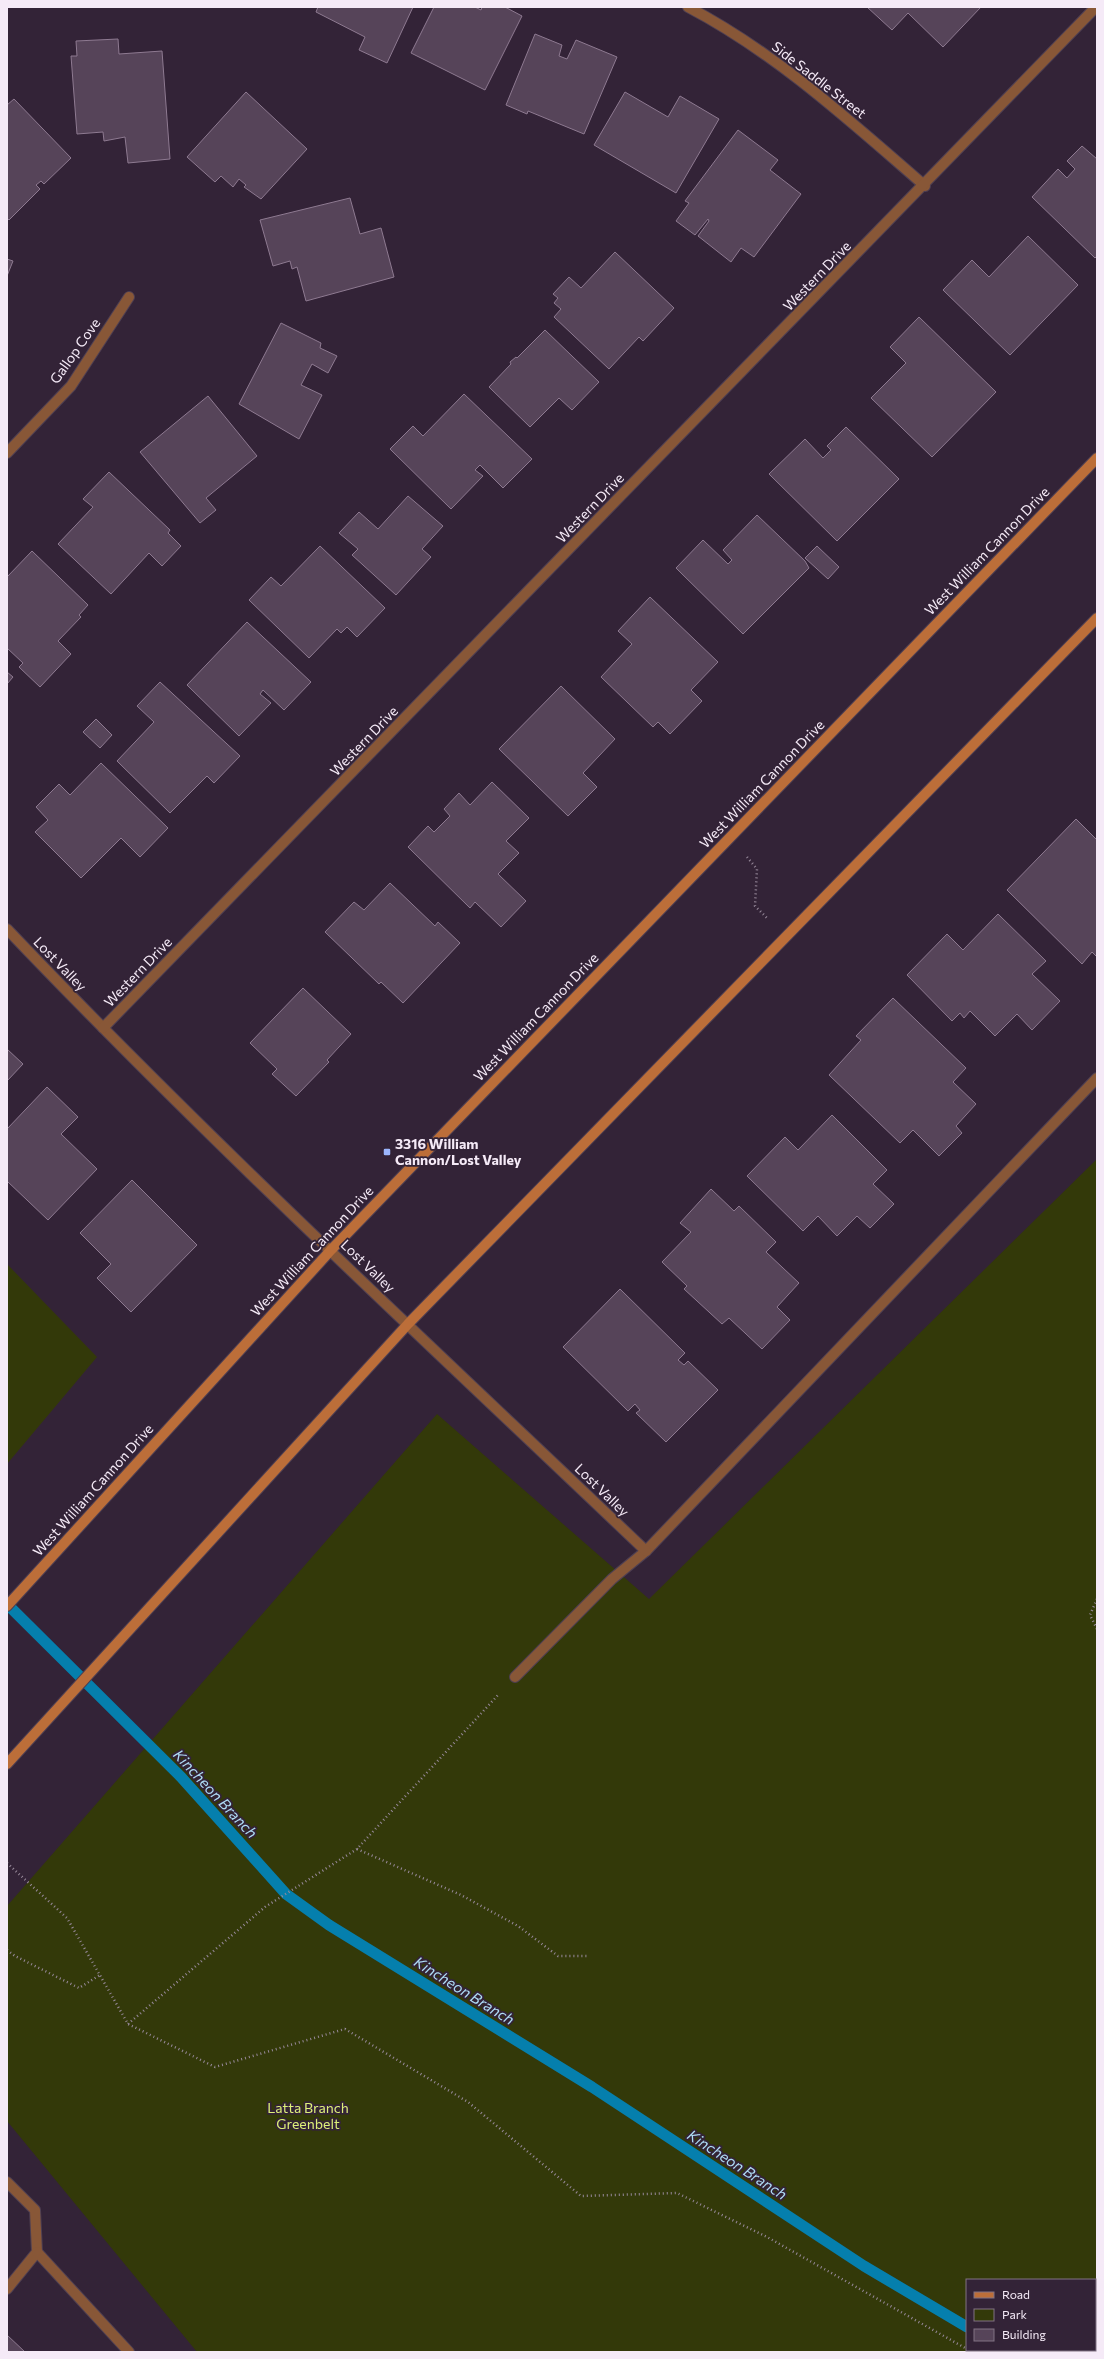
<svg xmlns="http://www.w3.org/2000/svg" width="1104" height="2359" viewBox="0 0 1104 2359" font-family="Commissioner,sans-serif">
<rect width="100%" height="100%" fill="#332337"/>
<!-- green -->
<g fill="#333909" fill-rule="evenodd">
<path d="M 1097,1159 L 1097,2352 L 197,2352 L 7,2121 L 7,1906 L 437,1414 L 649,1599 ZM 967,2280 L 1095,2280 L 1095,2350 L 967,2350 Z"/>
<path d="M 7,1264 L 97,1357 L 7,1464 Z"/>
</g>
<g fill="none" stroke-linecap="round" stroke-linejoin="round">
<!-- stream -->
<g stroke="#057fad" stroke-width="11">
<path d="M 7,1604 L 181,1777 L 286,1894 L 329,1925 L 592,2087 L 864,2266 L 967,2327"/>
<path d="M 1007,2350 L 1010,2352"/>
</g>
</g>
<!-- building -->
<g fill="#564459" stroke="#8e7a91">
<path d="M 318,7 L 413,7 L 387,63 L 359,50 L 365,37 L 316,12 Z"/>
<path d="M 434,7 L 475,7 L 481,10 L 482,7 L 505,7 L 522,16 L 485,90 L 411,53 Z"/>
<path d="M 867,7 L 981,7 L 943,47 L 908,13 L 892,30 Z"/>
<path d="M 535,34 L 562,45 L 559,56 L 567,59 L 576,40 L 617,57 L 584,134 L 528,111 L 527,114 L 506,105 Z"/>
<path d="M 118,39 L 119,54 L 162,51 L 170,159 L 128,163 L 125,137 L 104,141 L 103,132 L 77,134 L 71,56 L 77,56 L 76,41 Z"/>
<path d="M 246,92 L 307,149 L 261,199 L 244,187 L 246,185 L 239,179 L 233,187 L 221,176 L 215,182 L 187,157 Z"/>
<path d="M 625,92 L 668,117 L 680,96 L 719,119 L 676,193 L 594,145 Z"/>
<path d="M 14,99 L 71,158 L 44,184 L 41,181 L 36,185 L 40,189 L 9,220 L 7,218 L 7,105 Z"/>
<path d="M 738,130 L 778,160 L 770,170 L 801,194 L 754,257 L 741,248 L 731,262 L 698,236 L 709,221 L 708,219 L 695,235 L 676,221 L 689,203 L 685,201 Z"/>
<path d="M 1082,146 L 1097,159 L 1097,256 L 1095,258 L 1032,197 L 1058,169 L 1067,178 L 1075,169 L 1067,161 Z"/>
<path d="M 350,198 L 360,234 L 381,228 L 394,277 L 306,301 L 297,267 L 292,269 L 290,261 L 273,266 L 260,220 Z"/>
<path d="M 1028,236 L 1078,285 L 1010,355 L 943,290 L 972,260 L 989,277 Z"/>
<path d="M 615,252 L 674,308 L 643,341 L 639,337 L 609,369 L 554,317 L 561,309 L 554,303 L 558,298 L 553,294 L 569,277 L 581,288 Z"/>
<path d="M 7,259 L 13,261 L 7,276 Z"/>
<path d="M 919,317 L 996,392 L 932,457 L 871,398 L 906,363 L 890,347 Z"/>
<path d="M 281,323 L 321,343 L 320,348 L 337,356 L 328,373 L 312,364 L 301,385 L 322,395 L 299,439 L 239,404 Z"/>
<path d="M 545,330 L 599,382 L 572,410 L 559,398 L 530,427 L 489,387 L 511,364 L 510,362 L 516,357 L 517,358 Z"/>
<path d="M 464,394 L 532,459 L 503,488 L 480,465 L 475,470 L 483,476 L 451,509 L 390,449 L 413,426 L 423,436 Z"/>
<path d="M 208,396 L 257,456 L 206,498 L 216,510 L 200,523 L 140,452 Z"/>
<path d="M 846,427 L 899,479 L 837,541 L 769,474 L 805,439 L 823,458 L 831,450 L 827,446 Z"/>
<path d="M 109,472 L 170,530 L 168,533 L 181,546 L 162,566 L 149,553 L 111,594 L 58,544 L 93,507 L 83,499 Z"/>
<path d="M 408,496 L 443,526 L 422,549 L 431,557 L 396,595 L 352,555 L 358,549 L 339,533 L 359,512 L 378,529 Z"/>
<path d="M 757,515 L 805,561 L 809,568 L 743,634 L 676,568 L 703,540 L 728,564 L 732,560 L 723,550 Z"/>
<path d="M 320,546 L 385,608 L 357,637 L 347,627 L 341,633 L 337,629 L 309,658 L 249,600 L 271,577 L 281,586 Z"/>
<path d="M 817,546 L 839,567 L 828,579 L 805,558 Z"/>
<path d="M 32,551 L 88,605 L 79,615 L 81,617 L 58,641 L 71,654 L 40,687 L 19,667 L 23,663 L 7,648 L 7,577 Z"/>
<path d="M 650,597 L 718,662 L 691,690 L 702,701 L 670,734 L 658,722 L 653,727 L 601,677 L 632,644 L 618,631 Z"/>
<path d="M 247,622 L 311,682 L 284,710 L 263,690 L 260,694 L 271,703 L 239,736 L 187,685 Z"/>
<path d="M 7,672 L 13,677 L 7,684 Z"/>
<path d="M 160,682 L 240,756 L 214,783 L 207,776 L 170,813 L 117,761 L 154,722 L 137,706 Z"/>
<path d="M 561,686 L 615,739 L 583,773 L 597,787 L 568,816 L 499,749 Z"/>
<path d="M 96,719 L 112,735 L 100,748 L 83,732 Z"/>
<path d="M 101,763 L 168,828 L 140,857 L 121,838 L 81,878 L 35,832 L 48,820 L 36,807 L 59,784 L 70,795 Z"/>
<path d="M 492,782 L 529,818 L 506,841 L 519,853 L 498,874 L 526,901 L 501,927 L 475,902 L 470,908 L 408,847 L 428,826 L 434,832 L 450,816 L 444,809 L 459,793 L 470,805 Z"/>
<path d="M 1076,819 L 1097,840 L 1097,957 L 1092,952 L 1082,964 L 1007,890 Z"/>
<path d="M 390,883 L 435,926 L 438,922 L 460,943 L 403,1003 L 381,982 L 379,984 L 325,932 L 354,902 L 364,910 Z"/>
<path d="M 998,914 L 1046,961 L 1032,974 L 1060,1001 L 1032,1030 L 1017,1014 L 995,1036 L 970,1011 L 964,1018 L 960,1013 L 952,1021 L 907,975 L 947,934 L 963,950 Z"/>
<path d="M 303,988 L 351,1034 L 327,1060 L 329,1062 L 296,1096 L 272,1074 L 277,1069 L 250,1043 Z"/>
<path d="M 893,998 L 966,1068 L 953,1082 L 976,1104 L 956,1126 L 962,1133 L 939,1156 L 913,1130 L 900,1143 L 829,1075 L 861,1040 L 856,1036 Z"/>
<path d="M 7,1049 L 23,1064 L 7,1081 Z"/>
<path d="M 47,1087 L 78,1117 L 61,1134 L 97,1169 L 48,1220 L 7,1181 L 7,1129 Z"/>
<path d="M 832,1115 L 887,1170 L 873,1184 L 894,1204 L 870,1228 L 857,1216 L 837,1236 L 818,1216 L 803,1231 L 747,1176 L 785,1137 L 798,1150 Z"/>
<path d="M 132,1180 L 197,1245 L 131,1312 L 97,1278 L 111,1264 L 80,1233 Z"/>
<path d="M 711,1189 L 734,1211 L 739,1206 L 776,1242 L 766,1252 L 799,1283 L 777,1307 L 790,1320 L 762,1349 L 729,1318 L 722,1324 L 684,1289 L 687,1286 L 662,1262 L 691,1232 L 680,1223 Z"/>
<path d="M 620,1289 L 685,1353 L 678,1360 L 684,1365 L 688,1361 L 718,1390 L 666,1442 L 636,1413 L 640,1410 L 635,1404 L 628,1411 L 563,1347 Z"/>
<path d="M 7,2335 L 25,2352 L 7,2352 Z"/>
</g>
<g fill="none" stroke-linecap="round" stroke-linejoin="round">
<defs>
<g id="lane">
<path d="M 515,1677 L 612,1579 L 646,1551 L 1097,1078"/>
<path d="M 7,2182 L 35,2210 L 37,2252 L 7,2289"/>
<path d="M 37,2252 L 129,2352"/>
</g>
<g id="street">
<path d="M 688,7 C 776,53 850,121 925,186"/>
<path d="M 7,453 L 71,386 L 129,297"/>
<path d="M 7,929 C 212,1144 431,1346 646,1551"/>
<path d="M 103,1028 L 1096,7"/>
</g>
<g id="secondary">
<path d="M 7,1606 L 331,1250 L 1097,458"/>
<path d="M 7,1764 L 408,1324 L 1097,618"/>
</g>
</defs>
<!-- lane casing -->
<use href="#lane" stroke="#4e3f52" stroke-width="12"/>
<!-- street casing -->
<use href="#street" stroke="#4e3f52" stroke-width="12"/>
<!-- secondary casing -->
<use href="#secondary" stroke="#4e3f52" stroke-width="12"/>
<!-- path -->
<g stroke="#988a9b" stroke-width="2.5" stroke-dasharray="1 3" stroke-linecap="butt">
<path d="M 747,857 L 757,869 L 755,906 L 768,919"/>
<path d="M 1097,1599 L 1090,1615 L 1097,1629"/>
<path d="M 357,1849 L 461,1895 L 518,1926 L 558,1956 L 587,1956"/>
<path d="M 7,1863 L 67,1918 L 128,2024 L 215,2067 L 345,2029 L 468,2102 L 581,2196 L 677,2193 L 767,2237 L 967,2349"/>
<path d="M 7,1950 L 15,1956 L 79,1988 L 100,1975"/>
<path d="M 128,2024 L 265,1907 L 357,1849 L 498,1695"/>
<path d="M 1095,2289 L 1097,2285"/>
<path d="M 968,2350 L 971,2352"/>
<path d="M 1016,2352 L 1021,2350"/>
</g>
<!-- lane -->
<use href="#lane" stroke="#885737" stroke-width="10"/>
<!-- street -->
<use href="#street" stroke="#885737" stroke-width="10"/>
<!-- secondary -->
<use href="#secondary" stroke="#bc6e39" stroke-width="10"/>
</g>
<!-- markers -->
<rect fill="#9bb5fd" stroke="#332337" stroke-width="1.5" x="383" y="1148" width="8" height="8" rx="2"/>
<g text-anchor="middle" stroke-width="3.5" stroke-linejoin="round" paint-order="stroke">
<!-- street labels -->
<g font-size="14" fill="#f5eaf7" stroke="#332337">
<text transform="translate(819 80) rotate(38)" y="5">Side Saddle Street</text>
<text transform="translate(817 276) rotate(-46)" y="5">Western Drive</text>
<text transform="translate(75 351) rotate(-55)" y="5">Gallop Cove</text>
<text transform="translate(590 508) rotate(-46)" y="5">Western Drive</text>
<text transform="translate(987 551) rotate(-46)" y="5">West William Cannon Drive</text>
<text transform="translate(364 741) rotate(-46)" y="5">Western Drive</text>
<text transform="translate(762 784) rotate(-46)" y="5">West William Cannon Drive</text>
<text transform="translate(60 964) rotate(46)" y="5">Lost Valley</text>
<text transform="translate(138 972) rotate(-46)" y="5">Western Drive</text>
<text transform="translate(536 1017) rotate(-46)" y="5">West William Cannon Drive</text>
<text transform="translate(312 1251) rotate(-47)" y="5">West William Cannon Drive</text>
<text transform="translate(368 1266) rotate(44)" y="5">Lost Valley</text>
<text transform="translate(93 1490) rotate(-48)" y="5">West William Cannon Drive</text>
<text transform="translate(602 1490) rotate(44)" y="5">Lost Valley</text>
</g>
<!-- poi labels -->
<g font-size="14" font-weight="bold" fill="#f5eaf7" stroke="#332337" text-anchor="start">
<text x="395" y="1149">3316 William<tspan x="395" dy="16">Cannon/Lost Valley</tspan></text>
</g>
<!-- park labels -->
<g font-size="14" fill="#ddef78" stroke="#332337">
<text x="308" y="2113">Latta Branch<tspan x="308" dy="16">Greenbelt</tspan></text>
</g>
<!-- water labels -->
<g font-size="15" font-style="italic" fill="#aedbf4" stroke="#332337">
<text transform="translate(215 1794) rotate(47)" y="5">Kincheon Branch</text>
<text transform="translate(464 1991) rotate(32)" y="5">Kincheon Branch</text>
<text transform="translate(737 2165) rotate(33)" y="5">Kincheon Branch</text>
</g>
</g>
<!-- border -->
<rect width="1104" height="2359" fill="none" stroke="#f5eaf7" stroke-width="16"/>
<!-- legend -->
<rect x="966" y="2279" width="130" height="72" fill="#332337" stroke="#817384"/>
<rect x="974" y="2292" width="20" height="6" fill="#bc6e39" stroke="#817384"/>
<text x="1002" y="2299" font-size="12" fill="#f5eaf7">Road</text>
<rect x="974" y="2309" width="20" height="12" fill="#333909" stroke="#817384"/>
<text x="1002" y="2319" font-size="12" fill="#f5eaf7">Park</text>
<rect x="974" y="2329" width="20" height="12" fill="#564459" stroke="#817384"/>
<text x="1002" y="2339" font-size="12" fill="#f5eaf7">Building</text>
</svg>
